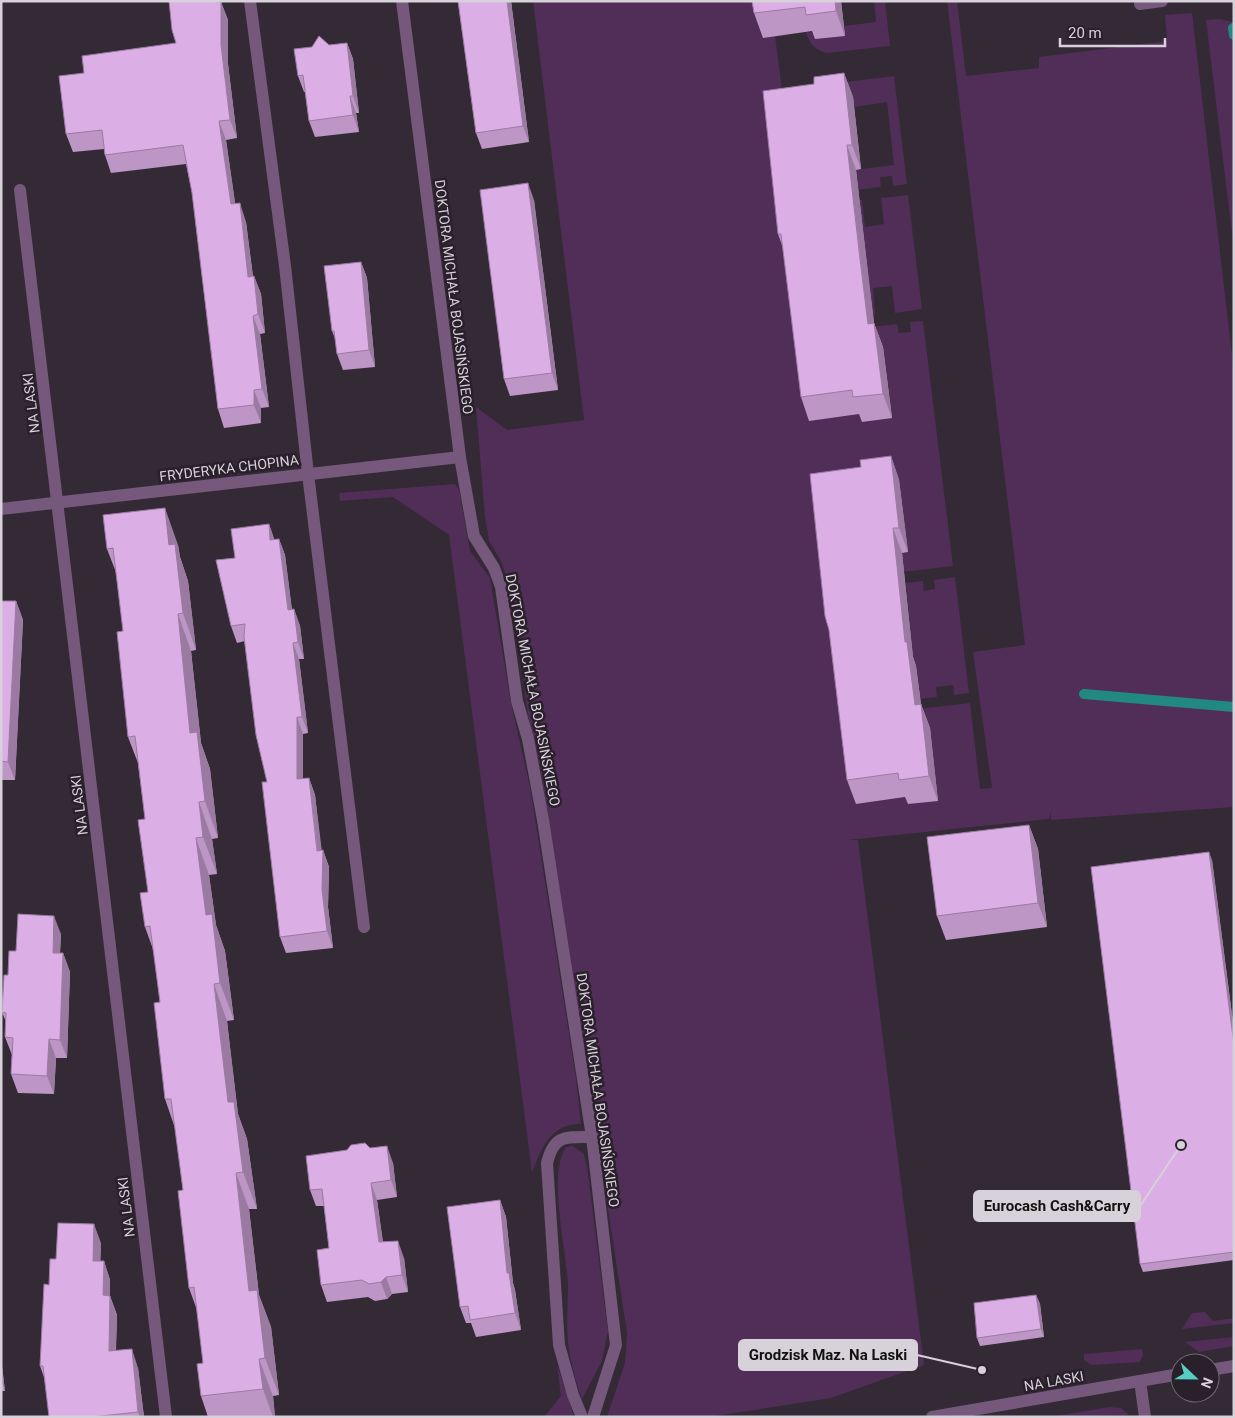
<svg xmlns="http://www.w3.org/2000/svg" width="1235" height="1418" viewBox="0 0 1235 1418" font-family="Roboto,sans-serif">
<rect width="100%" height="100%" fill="#332a35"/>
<!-- green -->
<g fill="#502e58">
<path d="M 533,1 L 758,1 L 763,37 L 775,36 L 785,113 L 861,414 L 891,418 L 883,347 L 875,348 L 872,327 L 897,324 L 899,333 L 911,332 L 910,322 L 923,321 L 953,566 L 903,572 L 900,553 L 908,552 L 899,480 L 856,804 L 907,797 L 938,800 L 930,729 L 919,709 L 970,703 L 980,789 L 992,788 L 973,652 L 1025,645 L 947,1 L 957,1 L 966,76 L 1039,68 L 1039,57 L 1167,41 L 1165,15 L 1192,13 L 1234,372 L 1234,807 L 1051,820 L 1051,812 L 1049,819 L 848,840 L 858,840 L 924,1365 L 831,1398 L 709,1417 L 607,1417 L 625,1363 L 627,1333 L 540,767 L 528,714 L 511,589 L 501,561 L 489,541 L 485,517 L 476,407 L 507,430 L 584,420 Z"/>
<path d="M 874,1 L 885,1 L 890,46 L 826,53 C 815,49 809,44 806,32 L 845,36 L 844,26 L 876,22 Z"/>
<path d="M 1219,19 L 1234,22 L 1234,250 L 1206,20 Z"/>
<path d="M 894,76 L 907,184 L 893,186 L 892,176 L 880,177 L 881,187 L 856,190 L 854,170 L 894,165 L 887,102 L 854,107 L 838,83 Z"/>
<path d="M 908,195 L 922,309 L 895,313 L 892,286 L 873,288 L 875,315 L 873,316 L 869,283 L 867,283 L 859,200 L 862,200 L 865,227 L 884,224 L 881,198 Z"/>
<path d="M 455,484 L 459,490 L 470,551 L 490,578 L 511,703 L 530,787 L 576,1078 L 581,1124 C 551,1123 542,1148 532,1172 L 449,535 L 393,497 L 340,501 L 339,493 Z"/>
<path d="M 955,577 L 969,693 L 954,695 L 953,685 L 936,687 L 937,697 L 920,699 L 916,666 L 914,666 L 906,583 L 923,581 L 924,591 L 935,589 L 934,580 Z"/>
<path d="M 573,1146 L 584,1154 L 587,1166 L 608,1331 L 602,1361 L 582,1399 C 575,1380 571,1363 568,1343 C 566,1324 568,1305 568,1286 C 567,1252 547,1175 566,1147 Z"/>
<path d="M 1205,1312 L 1213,1321 L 1234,1318 L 1234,1323 L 1182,1329 L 1192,1313 Z"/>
<path d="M 1234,1337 L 1234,1346 L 1199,1352 L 1185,1342 Z"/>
<path d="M 1142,1349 L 1143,1355 L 1140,1362 L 1092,1365 L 1084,1360 L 1084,1354 Z"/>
<path d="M 557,1365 L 574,1417 L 544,1417 L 561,1396 Z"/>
<path d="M 1110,1407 L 1121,1408 L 1129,1415 L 1049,1417 Z"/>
</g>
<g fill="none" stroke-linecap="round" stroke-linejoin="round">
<!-- stream -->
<g stroke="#218980" stroke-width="10">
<path d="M 1233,28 L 1234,35"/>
<path d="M 1084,694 L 1234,707"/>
</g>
<!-- service -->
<g stroke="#76587d" stroke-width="12">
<path d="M 250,1 L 285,266 L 308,474 L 364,927"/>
<path d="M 1140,4 L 1162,1"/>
<path d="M 1140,1381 L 1145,1417"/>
<path d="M 582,1417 L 573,1395 L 559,1345 L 547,1163 C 554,1134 566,1137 592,1137"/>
</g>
<!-- minor -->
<g stroke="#76587d" stroke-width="12">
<path d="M 402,1 L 460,457 L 474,536 L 494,568 L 501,587 L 517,701 L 528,739 L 543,820 L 592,1137 L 616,1345 L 593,1417"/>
<path d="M 20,190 L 166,1417"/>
<path d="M 1,509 L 460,457"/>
<path d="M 1210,1370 L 1234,1366"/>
<path d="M 932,1417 L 1180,1374"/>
</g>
</g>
<!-- wall -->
<g fill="#bd96c6">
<path d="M 169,1 L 220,1 L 221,2 L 228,20 L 228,64 L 237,138 L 226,140 L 235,204 L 246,222 L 253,276 L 254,276 L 261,294 L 265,333 L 260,334 L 269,407 L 261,408 L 261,423 L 224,428 L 218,409 L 192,193 L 186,164 L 111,173 L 105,155 L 104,149 L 73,152 L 66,134 L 84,73 L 176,43 Z"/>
<path d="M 458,1 L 511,1 L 529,142 L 482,149 L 476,133 Z"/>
<path d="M 752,1 L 841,1 L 845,36 L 815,39 L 812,31 L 763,38 L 754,13 Z"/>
<path d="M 347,43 L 353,59 L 359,113 L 356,113 L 359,132 L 315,137 L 309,121 L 305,92 L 304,92 L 298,76 L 329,45 Z"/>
<path d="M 844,73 L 853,97 L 861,169 L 856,170 L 869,283 L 874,323 L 883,347 L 892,418 L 862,422 L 859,414 L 809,421 L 801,397 L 783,248 L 778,234 L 814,84 Z"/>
<path d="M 534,200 L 558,390 L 510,396 L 504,379 Z"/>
<path d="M 361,262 L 367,278 L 375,367 L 343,370 L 337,354 L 336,341 L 332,331 Z"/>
<path d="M 891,456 L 899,480 L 908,552 L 902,553 L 913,657 L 916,666 L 921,704 L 930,728 L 938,801 L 908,804 L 905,797 L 856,804 L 847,780 L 829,630 L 861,467 Z"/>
<path d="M 269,524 L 274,539 L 279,539 L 285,555 L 292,610 L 294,609 L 300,626 L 304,659 L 299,659 L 308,733 L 303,734 L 303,779 L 309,778 L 315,795 L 321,850 L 323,850 L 329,867 L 328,907 L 333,948 L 286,953 L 280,937 L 267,782 L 245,641 L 237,643 L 231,626 L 235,558 Z"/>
<path d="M 178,545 L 180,557 L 188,581 L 196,650 L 191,651 L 201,743 L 210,769 L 218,838 L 212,839 L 217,874 L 209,875 L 216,925 L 225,951 L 234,1020 L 227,1021 L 231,1056 L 238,1114 L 247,1139 L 257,1209 L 249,1209 L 259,1295 L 271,1327 L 279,1395 L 273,1396 L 275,1417 L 208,1417 L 201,1396 L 203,1363 L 197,1310 L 189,1288 L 183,1190 L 175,1128 L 165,1099 L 160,1002 L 154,952 L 145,927 L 148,892 L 145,819 L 138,763 L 128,737 L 123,631 L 117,575 L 107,549 Z"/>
<path d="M 1,601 L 16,601 L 23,620 L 15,780 L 1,780 Z"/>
<path d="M 1029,825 L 1038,849 L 1047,927 L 946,940 L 937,916 Z"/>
<path d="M 1212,860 L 1234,1030 L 1234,1260 L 1143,1272 L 1140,1264 Z"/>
<path d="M 61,934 L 60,953 L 63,953 L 70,972 L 67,1058 L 56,1058 L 54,1094 L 18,1093 L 11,1074 L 12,1055 L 5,1037 L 6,1022 L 2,1012 L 8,975 Z"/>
<path d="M 370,1148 L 393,1163 L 397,1197 L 377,1200 L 383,1242 L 404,1258 L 408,1292 L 392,1294 L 387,1299 L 375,1301 L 368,1297 L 327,1302 L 321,1285 L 329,1248 L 324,1206 L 316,1206 L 310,1190 Z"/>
<path d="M 500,1200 L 506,1217 L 513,1283 L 515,1290 L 521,1330 L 476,1337 L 471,1323 L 466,1323 L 460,1307 Z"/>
<path d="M 101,1243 L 100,1261 L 104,1261 L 110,1280 L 110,1296 L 117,1315 L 116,1351 L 138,1368 L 144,1417 L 49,1417 L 45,1380 L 40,1366 L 49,1285 L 56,1259 Z"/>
<path d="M 1036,1295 L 1040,1304 L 1044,1337 L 980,1346 L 977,1338 Z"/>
<path d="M 1,1358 L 5,1391 L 1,1391 Z"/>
</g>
<!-- shaded-wall -->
<g fill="#9a7aa1">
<path d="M 216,1 L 220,1 L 221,9 L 221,2 L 228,20 L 228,64 L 237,138 L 230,120 Z"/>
<path d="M 507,1 L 511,1 L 529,142 L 523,126 Z"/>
<path d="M 835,1 L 841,1 L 845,36 L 836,11 Z"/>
<path d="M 347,43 L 353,59 L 359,113 L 353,96 Z"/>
<path d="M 844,73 L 853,97 L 861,169 L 852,145 Z"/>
<path d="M 350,96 L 356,113 L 359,132 L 353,115 Z"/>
<path d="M 219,121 L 226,140 L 238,222 L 231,204 Z"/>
<path d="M 847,145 L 856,170 L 877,348 L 868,324 Z"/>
<path d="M 528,183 L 534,200 L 558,390 L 552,373 Z"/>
<path d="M 240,203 L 246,222 L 255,295 L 248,277 Z"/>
<path d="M 361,262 L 367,278 L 375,367 L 369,350 Z"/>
<path d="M 254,276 L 261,294 L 265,333 L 258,314 Z"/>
<path d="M 253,316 L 260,334 L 269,407 L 262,389 Z"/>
<path d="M 874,323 L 883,347 L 892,418 L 883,394 Z"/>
<path d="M 254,390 L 261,408 L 261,423 L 254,405 Z"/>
<path d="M 891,456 L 899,480 L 908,552 L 899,528 Z"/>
<path d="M 165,508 L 178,545 L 180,557 L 188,581 L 196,650 L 183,613 L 169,545 Z"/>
<path d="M 269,524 L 275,541 L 270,540 Z"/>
<path d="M 893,528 L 902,553 L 913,657 L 916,666 L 924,729 L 915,705 L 905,642 Z"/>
<path d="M 279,539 L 285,555 L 294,627 L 288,610 Z"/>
<path d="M 16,601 L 23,620 L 15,780 L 8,762 Z"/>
<path d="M 294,609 L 300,626 L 304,659 L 298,642 Z"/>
<path d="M 178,614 L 191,651 L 201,743 L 210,769 L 218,838 L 205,801 L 190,733 Z"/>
<path d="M 293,643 L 299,659 L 308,733 L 302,717 Z"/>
<path d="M 921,704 L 930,728 L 938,801 L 929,776 Z"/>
<path d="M 297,717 L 303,734 L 303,796 L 297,779 Z"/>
<path d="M 309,778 L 315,795 L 323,860 L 323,850 L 329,867 L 328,907 L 333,948 L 327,931 Z"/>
<path d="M 199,802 L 212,839 L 217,874 L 203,837 Z"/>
<path d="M 1029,825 L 1038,849 L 1047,927 L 1038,903 Z"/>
<path d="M 196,838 L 209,875 L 216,925 L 225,951 L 234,1020 L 220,983 L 206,915 Z"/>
<path d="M 1209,852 L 1212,860 L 1234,1030 L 1234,1045 Z"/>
<path d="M 54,916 L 61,934 L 59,972 L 53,953 Z"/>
<path d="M 63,953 L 70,972 L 67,1058 L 60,1040 Z"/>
<path d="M 214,984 L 227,1021 L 238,1114 L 247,1139 L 257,1209 L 243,1172 L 228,1102 Z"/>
<path d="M 49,1039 L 56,1058 L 54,1094 L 47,1076 Z"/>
<path d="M 387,1146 L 393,1163 L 397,1197 L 391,1180 Z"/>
<path d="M 236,1173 L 249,1209 L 259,1295 L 271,1327 L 279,1395 L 265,1358 L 249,1291 Z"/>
<path d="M 371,1183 L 377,1200 L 385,1259 L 379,1242 Z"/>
<path d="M 500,1200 L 506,1217 L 513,1283 L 515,1290 L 521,1330 L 515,1313 L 507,1273 Z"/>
<path d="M 94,1224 L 101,1243 L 100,1280 L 93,1261 Z"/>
<path d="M 398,1241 L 404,1258 L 408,1292 L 402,1275 Z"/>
<path d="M 104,1261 L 110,1280 L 110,1314 L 103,1295 Z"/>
<path d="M 386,1277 L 392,1294 L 387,1299 L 381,1282 Z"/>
<path d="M 1036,1295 L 1040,1304 L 1044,1337 L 1041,1329 Z"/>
<path d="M 110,1296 L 117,1315 L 115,1370 L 109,1351 Z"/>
<path d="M 132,1349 L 138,1368 L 144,1417 L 140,1417 L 138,1412 Z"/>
<path d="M 1,1358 L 5,1391 L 1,1379 Z"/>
<path d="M 259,1359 L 273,1396 L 275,1417 L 273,1417 L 263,1389 Z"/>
</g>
<!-- building -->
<g fill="#dcaee6" stroke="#9a7aa1">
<path d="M 169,1 L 216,1 L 216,2 L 221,2 L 221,45 L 230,120 L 219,121 L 231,204 L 240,203 L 248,277 L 254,276 L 258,314 L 253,316 L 262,389 L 254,390 L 254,405 L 218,409 L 192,193 L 183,145 L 105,155 L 102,130 L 66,134 L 59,76 L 84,73 L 82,56 L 176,43 L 172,30 Z"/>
<path d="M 458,1 L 507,1 L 523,126 L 476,133 Z"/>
<path d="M 752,1 L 835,1 L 836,11 L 806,15 L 805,7 L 754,13 Z"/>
<path d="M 319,36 L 329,45 L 347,43 L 353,96 L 350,96 L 353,115 L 309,121 L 303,75 L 298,76 L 294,49 L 312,47 Z"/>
<path d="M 844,73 L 852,145 L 847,145 L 860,259 L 868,324 L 874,323 L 883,394 L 853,397 L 852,390 L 801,397 L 781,234 L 778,234 L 763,91 L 814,84 L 814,77 Z"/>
<path d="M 528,183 L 552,373 L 504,379 L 480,190 Z"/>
<path d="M 361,262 L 369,350 L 337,354 L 334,331 L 332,331 L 324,266 Z"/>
<path d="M 891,456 L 899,528 L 893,528 L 905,642 L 907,642 L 915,705 L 921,704 L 929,776 L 899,780 L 898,773 L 847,780 L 829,630 L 825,616 L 810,474 L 861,467 L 860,460 Z"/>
<path d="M 165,508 L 169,545 L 175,544 L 183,613 L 178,614 L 190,733 L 197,732 L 201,766 L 205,801 L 199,802 L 203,837 L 196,838 L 206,915 L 212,914 L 220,983 L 214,984 L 228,1102 L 234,1102 L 243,1172 L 236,1173 L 249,1291 L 257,1290 L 265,1358 L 259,1359 L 263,1389 L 201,1396 L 197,1364 L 203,1363 L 194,1287 L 189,1288 L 178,1191 L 183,1190 L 171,1099 L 165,1099 L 154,1003 L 160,1002 L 150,926 L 145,927 L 140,893 L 148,892 L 138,820 L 145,819 L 135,736 L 128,737 L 117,632 L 123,631 L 113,548 L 107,549 L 103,515 Z"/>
<path d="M 269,524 L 270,540 L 279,539 L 288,610 L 294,609 L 298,642 L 293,643 L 302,717 L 297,717 L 297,779 L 309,778 L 317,851 L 323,850 L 322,890 L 327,931 L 280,937 L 262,782 L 267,782 L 256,735 L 244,637 L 245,624 L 231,626 L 216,560 L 235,558 L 231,529 Z"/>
<path d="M 1,601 L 16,601 L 8,762 L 1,761 Z"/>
<path d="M 1029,825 L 1038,903 L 937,916 L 927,837 Z"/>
<path d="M 1209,852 L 1234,1045 L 1234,1252 L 1140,1264 L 1091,867 Z"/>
<path d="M 18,914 L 54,916 L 53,953 L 63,953 L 60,1040 L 49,1039 L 47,1076 L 11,1074 L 13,1038 L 5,1037 L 6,1013 L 2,1012 L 4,975 L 8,975 L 9,951 L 16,951 Z"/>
<path d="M 365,1143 L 370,1148 L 387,1146 L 391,1180 L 371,1183 L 379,1242 L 398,1241 L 402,1275 L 386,1277 L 381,1282 L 369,1284 L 362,1280 L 321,1285 L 317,1250 L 329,1248 L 322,1189 L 310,1190 L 306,1156 L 347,1150 L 351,1145 Z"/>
<path d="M 500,1200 L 507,1273 L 509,1273 L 515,1313 L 470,1320 L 468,1306 L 460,1307 L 447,1207 Z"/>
<path d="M 58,1223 L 94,1224 L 93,1261 L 104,1261 L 103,1295 L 110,1296 L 109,1351 L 132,1349 L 138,1412 L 92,1417 L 49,1417 L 43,1366 L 40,1366 L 44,1284 L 49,1285 L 50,1259 L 56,1259 Z"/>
<path d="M 1036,1295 L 1041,1329 L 977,1338 L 974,1303 Z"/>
</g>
<g text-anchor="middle" stroke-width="5" stroke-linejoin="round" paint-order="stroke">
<!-- street labels -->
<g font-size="14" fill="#d7d1d9" stroke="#29202b">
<text transform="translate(454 297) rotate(83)" y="5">DOKTORA MICHAŁA BOJASIŃSKIEGO</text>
<text transform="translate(31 403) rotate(-97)" y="5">NA LASKI</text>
<text transform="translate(229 468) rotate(-7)" y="5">FRYDERYKA CHOPINA</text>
<text transform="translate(533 690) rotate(79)" y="5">DOKTORA MICHAŁA BOJASIŃSKIEGO</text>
<text transform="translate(79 805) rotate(-97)" y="5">NA LASKI</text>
<text transform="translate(598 1090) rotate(82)" y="5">DOKTORA MICHAŁA BOJASIŃSKIEGO</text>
<text transform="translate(126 1207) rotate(-97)" y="5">NA LASKI</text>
<text transform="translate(1054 1381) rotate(-10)" y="5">NA LASKI</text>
</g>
</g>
<!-- callouts -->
<path fill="none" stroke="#d7d1d9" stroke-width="2" d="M1181 1145L1140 1206M982 1370L917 1355"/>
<g fill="#d7d1d9" stroke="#29202b" stroke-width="2">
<circle cx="1181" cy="1145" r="5"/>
<circle cx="982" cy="1370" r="5"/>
</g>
<g fill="#d7d1d9" stroke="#d7d1d9" stroke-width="2">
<rect x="974" y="1191" width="166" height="30" rx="5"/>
<rect x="739" y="1340" width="178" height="30" rx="5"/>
</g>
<g font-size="15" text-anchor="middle" font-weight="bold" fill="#111">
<text x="1057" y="1211">Eurocash Cash&amp;Carry</text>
<text x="828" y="1360">Grodzisk Maz. Na Laski</text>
</g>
<!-- border -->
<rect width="1235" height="1418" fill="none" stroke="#d7d1d9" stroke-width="5"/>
<!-- north arrow -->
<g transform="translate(1195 1378) rotate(112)"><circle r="24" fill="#29202b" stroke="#6f6771"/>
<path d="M0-4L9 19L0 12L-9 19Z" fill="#57cec2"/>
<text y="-8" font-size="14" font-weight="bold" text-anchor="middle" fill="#d7d1d9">N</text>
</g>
<!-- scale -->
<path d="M1060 38v8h105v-8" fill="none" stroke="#d7d1d9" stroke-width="2.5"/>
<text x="1068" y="38" font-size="15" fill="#d7d1d9" stroke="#29202b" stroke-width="4" paint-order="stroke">20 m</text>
</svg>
